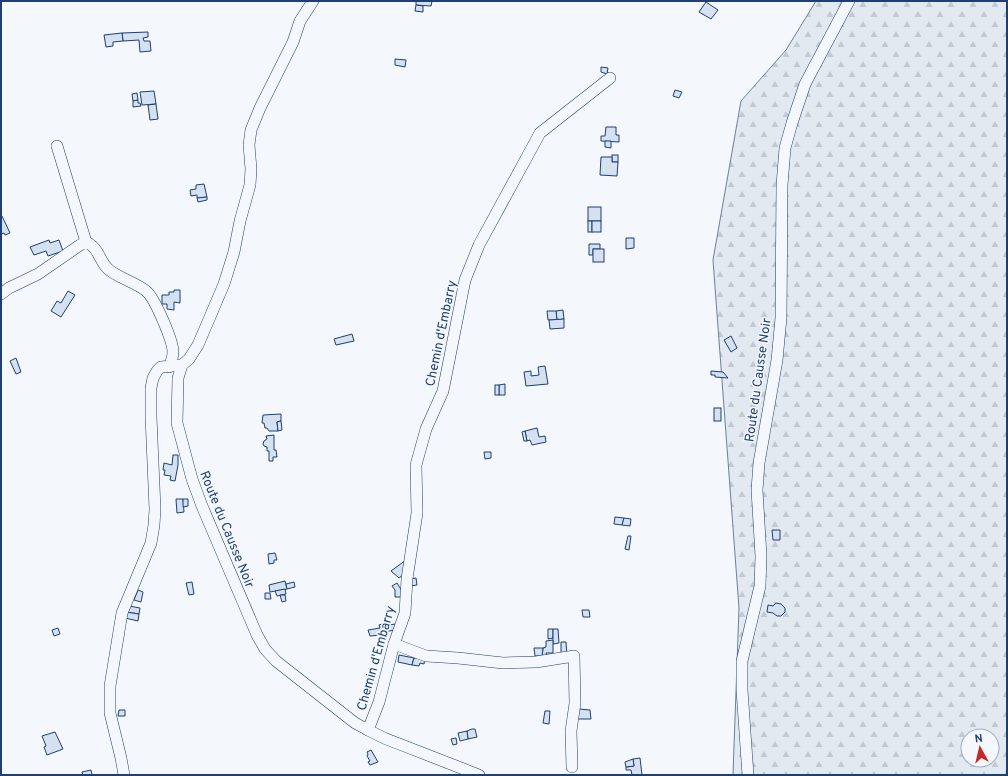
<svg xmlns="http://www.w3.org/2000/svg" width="1008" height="776" viewBox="0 0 1008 776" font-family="Overpass,sans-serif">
<defs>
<pattern id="forest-firs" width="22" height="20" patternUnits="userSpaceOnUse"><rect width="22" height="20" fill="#e3e9f0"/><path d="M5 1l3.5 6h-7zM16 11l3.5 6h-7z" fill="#c2c9d1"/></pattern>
</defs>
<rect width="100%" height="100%" fill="#f4f7fb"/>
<!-- forest -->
<path fill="url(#forest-firs)" stroke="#687fa3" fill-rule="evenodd" d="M 816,1 L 1007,1 L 1007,775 L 733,775 L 739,608 L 713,260 L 741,101 L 786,50 ZM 968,736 L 992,736 L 992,760 L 968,760 Z"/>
<!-- building -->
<g fill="#d5e0f0" stroke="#1d3f73">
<path d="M 416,1 L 432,1 L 431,6 L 416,5 Z"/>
<path d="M 706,2 L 718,10 L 711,19 L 699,12 Z"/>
<path d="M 416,5 L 423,6 L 423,12 L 415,11 Z"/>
<path d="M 148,32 L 148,37 L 143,38 L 144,41 L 150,41 L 151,51 L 140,52 L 139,40 L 123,41 L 122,33 Z"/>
<path d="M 122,33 L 123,41 L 113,42 L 113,46 L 106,47 L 104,35 Z"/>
<path d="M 395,59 L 406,60 L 405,67 L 395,65 Z"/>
<path d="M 601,67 L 608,68 L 607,74 L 601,72 Z"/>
<path d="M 675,90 L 682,92 L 679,98 L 673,96 Z"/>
<path d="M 154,91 L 156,104 L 142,105 L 140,92 Z"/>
<path d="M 137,93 L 138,100 L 133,101 L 132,94 Z"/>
<path d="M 138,100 L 138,103 L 140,103 L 141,106 L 133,107 L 133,101 Z"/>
<path d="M 156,104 L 158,119 L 150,120 L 148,105 Z"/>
<path d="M 606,127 L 616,127 L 616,135 L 619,135 L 619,142 L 601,141 L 601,136 L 605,136 Z"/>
<path d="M 605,141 L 611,141 L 611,148 L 605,147 Z"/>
<rect x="612" y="155" width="6" height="7"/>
<path d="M 601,157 L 612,157 L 612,162 L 618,162 L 617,176 L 600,175 Z"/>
<path d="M 204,184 L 207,197 L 197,198 L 197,195 L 191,196 L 190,190 L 196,189 L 196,185 Z"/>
<path d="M 207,197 L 207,200 L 198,202 L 197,198 Z"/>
<rect x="588" y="207" width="13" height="14"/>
<path d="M 2,216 L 10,233 L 5,235 L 4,233 L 1,234 L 1,217 Z"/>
<rect x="588" y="221" width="4" height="11"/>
<rect x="592" y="221" width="9" height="11"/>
<path d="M 626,238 L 634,238 L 634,248 L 626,249 Z"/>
<path d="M 49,240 L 50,243 L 59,240 L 63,251 L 48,256 L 46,251 L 34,255 L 30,247 Z"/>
<path d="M 589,244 L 600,244 L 600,249 L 593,249 L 593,255 L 589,255 Z"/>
<rect x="593" y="249" width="11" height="13"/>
<path d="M 174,290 L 180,290 L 180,303 L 174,302 L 174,310 L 167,309 L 167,304 L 162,304 L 162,295 L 169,295 L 169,292 L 174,292 Z"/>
<path d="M 68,291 L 75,295 L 61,317 L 51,311 L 57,301 L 61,303 Z"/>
<path d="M 563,310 L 564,319 L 557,320 L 556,311 Z"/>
<path d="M 547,311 L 556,311 L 557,320 L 548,320 Z"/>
<path d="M 564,319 L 564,328 L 550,329 L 549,320 Z"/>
<path d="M 352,334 L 354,341 L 336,345 L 334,339 Z"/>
<path d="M 731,336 L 737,348 L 731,352 L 724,340 Z"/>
<path d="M 16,358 L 21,372 L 16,374 L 10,361 Z"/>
<path d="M 545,366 L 548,384 L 526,386 L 524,372 L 531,371 L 531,376 L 539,375 L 538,367 Z"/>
<path d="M 711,371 L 723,372 L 728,378 L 715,377 L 715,375 L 711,375 Z"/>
<path d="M 505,384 L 505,395 L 499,395 L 499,385 Z"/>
<rect x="495" y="385" width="4" height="10"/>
<rect x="714" y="408" width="7" height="13"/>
<path d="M 281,414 L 281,421 L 277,422 L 278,431 L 269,431 L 267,428 L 265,428 L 264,423 L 262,423 L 263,415 Z"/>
<path d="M 281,421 L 282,430 L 278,431 L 277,422 Z"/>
<path d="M 537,428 L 539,437 L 545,436 L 546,442 L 532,445 L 530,440 L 527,441 L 525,431 Z"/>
<path d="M 525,431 L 527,441 L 524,441 L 522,432 Z"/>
<path d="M 274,435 L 274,450 L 276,450 L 277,457 L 273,457 L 273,461 L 269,461 L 269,451 L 267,451 L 267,447 L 264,446 L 263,444 L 264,441 L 267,439 L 266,436 Z"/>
<path d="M 484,452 L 491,452 L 491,458 L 485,459 Z"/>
<path d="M 173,455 L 178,455 L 178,465 L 175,481 L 170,480 L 171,476 L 164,475 L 165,470 L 163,470 L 164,463 L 172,465 Z"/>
<path d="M 176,499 L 183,499 L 184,512 L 177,513 Z"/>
<path d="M 183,499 L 188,499 L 188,506 L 183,507 Z"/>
<path d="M 615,517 L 624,518 L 622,525 L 614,524 Z"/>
<path d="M 624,518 L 631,519 L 630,526 L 622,525 Z"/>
<path d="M 772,530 L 780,530 L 780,540 L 773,540 Z"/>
<path d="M 628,536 L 631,536 L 629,550 L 625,549 Z"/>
<path d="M 275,553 L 277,560 L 274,560 L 274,563 L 269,564 L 268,554 Z"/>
<path d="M 406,560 L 407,572 L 399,578 L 391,571 Z"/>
<path d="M 416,578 L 417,585 L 410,586 L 410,579 Z"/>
<path d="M 285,581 L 287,589 L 270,592 L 269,585 Z"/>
<path d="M 192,582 L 194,594 L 189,595 L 186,583 Z"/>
<path d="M 294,582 L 295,587 L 287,589 L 286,584 Z"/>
<path d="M 397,583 L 402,591 L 405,597 L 395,597 L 395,590 L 392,586 Z"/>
<path d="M 285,589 L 286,594 L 277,596 L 275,591 Z"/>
<path d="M 138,590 L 143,592 L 141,602 L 134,600 Z"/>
<path d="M 265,593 L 270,593 L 271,599 L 265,599 Z"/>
<path d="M 280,595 L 285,595 L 286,601 L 282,602 Z"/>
<path d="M 776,603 L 781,604 L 785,608 L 785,612 L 781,616 L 777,616 L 773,613 L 767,612 L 768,605 L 773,606 Z"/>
<path d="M 129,606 L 140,608 L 139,614 L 126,612 Z"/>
<path d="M 582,610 L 589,610 L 590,617 L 583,617 Z"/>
<path d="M 126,612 L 139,614 L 138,621 L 125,618 Z"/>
<path d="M 388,622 L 389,625 L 395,624 L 396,630 L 382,632 L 382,635 L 370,636 L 368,630 L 380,628 L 379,625 Z"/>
<path d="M 58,628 L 60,634 L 54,636 L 52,630 Z"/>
<path d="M 548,629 L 553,629 L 553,638 L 548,639 Z"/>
<path d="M 553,629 L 558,629 L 559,643 L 553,644 Z"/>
<path d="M 553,640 L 553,653 L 546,653 L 547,656 L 542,656 L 543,648 L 546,647 L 546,641 Z"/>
<path d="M 561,642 L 566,642 L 567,656 L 561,653 Z"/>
<path d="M 534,648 L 543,648 L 542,656 L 535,656 Z"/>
<path d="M 399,655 L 414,658 L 412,665 L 398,662 Z"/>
<path d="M 414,658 L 425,659 L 424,664 L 420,663 L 419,666 L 412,665 Z"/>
<path d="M 579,709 L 590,710 L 591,719 L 578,719 Z"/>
<path d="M 119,710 L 125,710 L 125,716 L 118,716 Z"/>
<path d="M 545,711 L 550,711 L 549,724 L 543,723 Z"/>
<path d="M 472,729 L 475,729 L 477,737 L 468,739 L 467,731 Z"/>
<path d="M 467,731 L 468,739 L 460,741 L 458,733 Z"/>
<path d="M 55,732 L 63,749 L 47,755 L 44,747 L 46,746 L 42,736 Z"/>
<path d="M 456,738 L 457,744 L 453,745 L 451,739 Z"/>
<path d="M 371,750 L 378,762 L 370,765 L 368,762 L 370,761 L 367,756 L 368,754 L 367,752 Z"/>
<path d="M 640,758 L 642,775 L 632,775 L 631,770 L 626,770 L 626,767 L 634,766 L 633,759 Z"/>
<path d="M 633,759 L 634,766 L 626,767 L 625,762 Z"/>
<path d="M 91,770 L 92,775 L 96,775 L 83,775 L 82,772 Z"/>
</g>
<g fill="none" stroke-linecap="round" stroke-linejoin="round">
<defs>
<g id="minor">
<path d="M 313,1 L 300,21 L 293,42 L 260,108 L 251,130 L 249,145 L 251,169 L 250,185 L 240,221 L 234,252 L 224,284 L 198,345 L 189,359 L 182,365 L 178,378 L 177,423 L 192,479 L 202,506 L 257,635 L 265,649 L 276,661 L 355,723 L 368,730 L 384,738 L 479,775"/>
<path d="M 57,146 L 86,242"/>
<path d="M 1,294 L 9,288 L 38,274 L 80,245 L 86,242 C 98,247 99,259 107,268 C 114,276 137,283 146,291 C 155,298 173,341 173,352 C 173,358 171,362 169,367"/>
<path d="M 394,644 L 426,656 L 458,658 L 503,663 L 536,662 L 574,656 L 575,703 L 571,731 L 572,767"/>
<path d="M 368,730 L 379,702 L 394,644 L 405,613 L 407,579 L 417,513 L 416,465 L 426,429 L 443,391 L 465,280 L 479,245 L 540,133 L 610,78"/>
<path d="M 124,775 L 121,758 L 110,713 L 110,686 L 122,613 L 151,543 L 154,525 L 155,509 L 151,417 L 151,388 L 153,378 L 157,371 L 161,367 L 182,365"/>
<path d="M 748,775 L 742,690 L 742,661 L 760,586 L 761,556 L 757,490 L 759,463 L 777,360 L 781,318 L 782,185 L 785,148 L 792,123 L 805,84 L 849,1"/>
</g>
</defs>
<!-- minor casing -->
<use href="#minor" stroke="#1d3f73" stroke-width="12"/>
<!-- minor -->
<use href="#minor" stroke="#f4f7fb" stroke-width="11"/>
</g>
<g text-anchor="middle" stroke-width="3" stroke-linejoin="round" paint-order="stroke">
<!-- street labels -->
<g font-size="13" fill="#1d3f73" stroke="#f4f7fb">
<text transform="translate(440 333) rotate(-78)" y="5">Chemin d'Embarry</text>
<text transform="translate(757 380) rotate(-82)" y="5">Route du Causse Noir</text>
<text transform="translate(228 529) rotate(68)" y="5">Route du Causse Noir</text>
<text transform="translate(375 658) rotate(-74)" y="5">Chemin d'Embarry</text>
</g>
</g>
<!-- border -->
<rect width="1008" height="776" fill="none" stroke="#1d3f73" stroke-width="4"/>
<!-- north arrow -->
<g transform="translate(980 748) rotate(352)"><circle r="19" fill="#f4f7fb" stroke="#9eadc5"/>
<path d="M0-3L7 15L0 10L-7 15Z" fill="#c62828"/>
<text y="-6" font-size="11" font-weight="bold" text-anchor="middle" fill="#1d3f73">N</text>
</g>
</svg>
